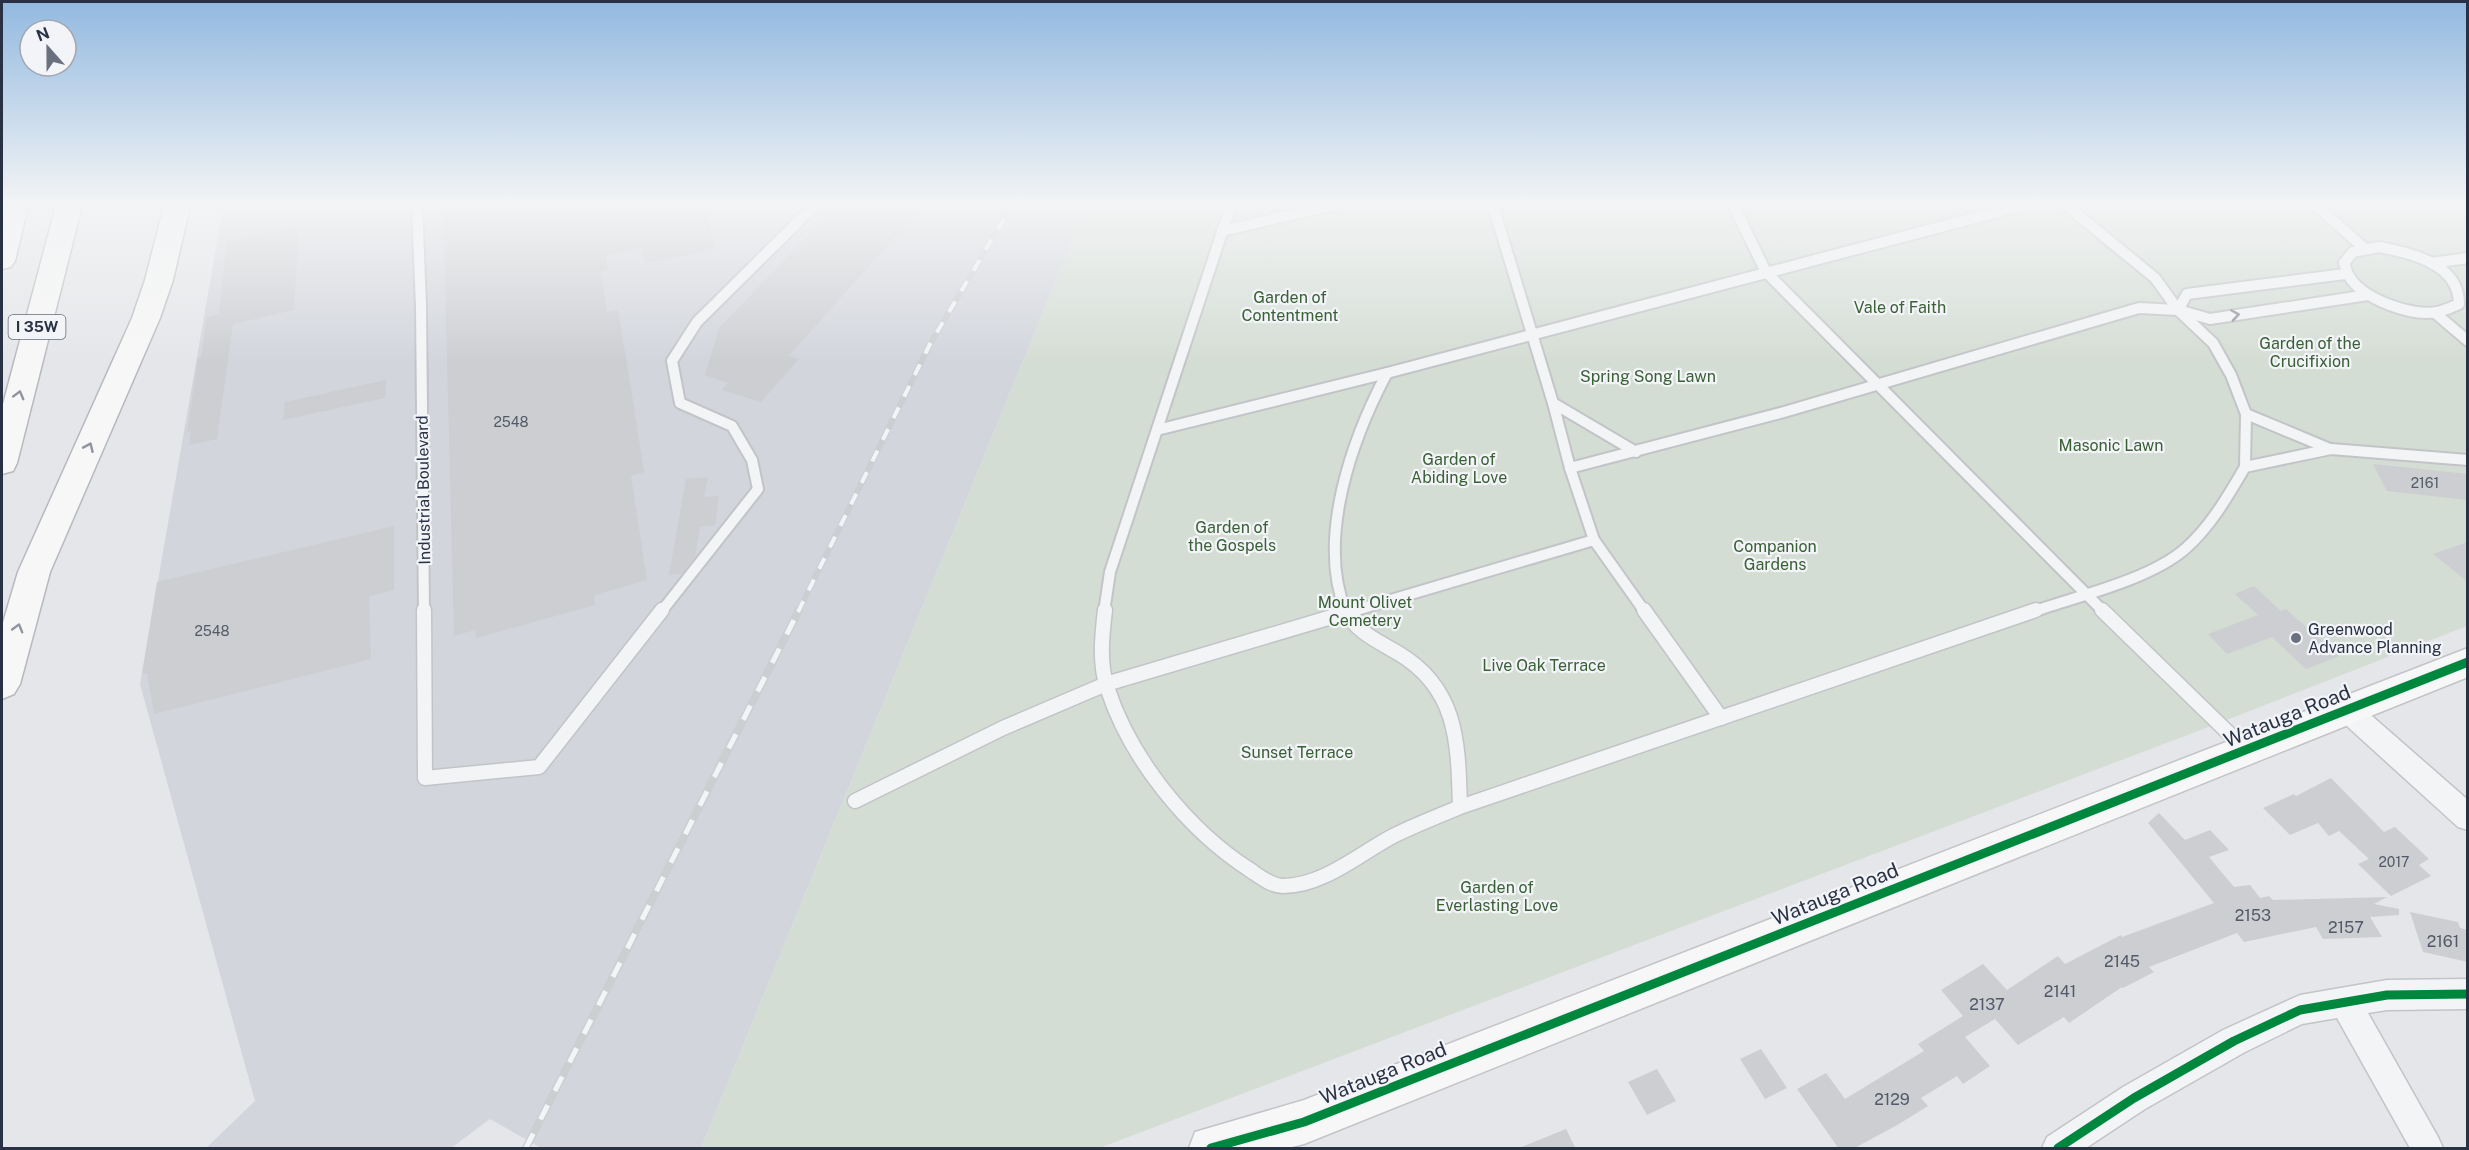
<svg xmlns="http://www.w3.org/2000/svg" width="2469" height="1150" viewBox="0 0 2469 1150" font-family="'Public Sans',sans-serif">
<rect width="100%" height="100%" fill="#e4e6e9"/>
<!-- built -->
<path fill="#d2d5dc" d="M 224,202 L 610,202 L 612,209 L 643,202 L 1088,202 L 701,1148 L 541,1148 L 490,1119 L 451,1148 L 206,1148 L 255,1101 L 140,684 Z"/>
<!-- green -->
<path fill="#d4ddd4" d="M 1088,202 L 2467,202 L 2467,626 L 2219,723 L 1102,1147 L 701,1148 Z"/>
<!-- building -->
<g fill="#ccced2">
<path d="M 443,202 L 606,202 L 608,212 L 654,202 L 705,202 L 715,249 L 645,264 L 642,248 L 606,256 L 608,270 L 601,272 L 607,312 L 618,310 L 633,401 L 644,472 L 631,476 L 647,580 L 594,595 L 595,605 L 476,638 L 475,630 L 454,636 Z"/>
<path d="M 840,202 L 926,202 L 789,356 L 799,359 L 761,402 L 722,390 L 728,383 L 705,375 L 719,328 Z"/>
<path d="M 299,226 L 294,310 L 233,324 L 217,439 L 189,445 L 191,431 L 187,432 L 198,358 L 201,357 L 207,317 L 219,314 L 227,241 Z"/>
<path d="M 386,380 L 385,398 L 283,420 L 285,402 Z"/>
<path d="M 2373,464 L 2468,474 L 2468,500 L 2387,491 Z"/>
<path d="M 708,477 L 704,497 L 719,496 L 715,525 L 700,527 L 695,557 L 682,574 L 669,575 L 686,479 Z"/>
<path d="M 394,526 L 394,590 L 369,596 L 371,659 L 154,714 L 147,673 L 142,674 L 157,582 Z"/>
<path d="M 2468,542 L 2468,582 L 2433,554 Z"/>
<path d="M 2254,586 L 2281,611 L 2286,609 L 2339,656 L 2306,669 L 2272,637 L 2227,654 L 2208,634 L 2258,615 L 2235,594 Z"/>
<path d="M 2331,778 L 2384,832 L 2395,827 L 2429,859 L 2419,865 L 2431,876 L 2391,896 L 2358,864 L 2369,859 L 2339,831 L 2329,836 L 2318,823 L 2290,835 L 2263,808 L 2294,794 L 2296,796 Z"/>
<path d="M 2159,813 L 2185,840 L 2210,830 L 2229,850 L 2209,857 L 2234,887 L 2250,885 L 2260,898 L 2269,896 L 2273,900 L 2387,897 L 2374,904 L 2399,909 L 2399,915 L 2370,917 L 2382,937 L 2323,939 L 2316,927 L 2244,942 L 2237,933 L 2149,967 L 2154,972 L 2123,988 L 2122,987 L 2069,1023 L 2064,1017 L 2018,1045 L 1995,1019 L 1965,1037 L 1990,1066 L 1963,1084 L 1957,1076 L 1921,1098 L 1928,1106 L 1899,1124 L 1853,1149 L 1839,1149 L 1797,1089 L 1826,1073 L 1845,1099 L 1924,1051 L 1918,1044 L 1963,1016 L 1941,990 L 1983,964 L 2007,990 L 2058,956 L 2065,964 L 2121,935 L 2122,937 L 2214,903 L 2148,823 Z"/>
<path d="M 2410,912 L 2458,922 L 2460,928 L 2468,930 L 2468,962 L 2423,952 Z"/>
<path d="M 1761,1049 L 1787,1088 L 1765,1099 L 1740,1059 Z"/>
<path d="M 1657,1069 L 1676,1101 L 1647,1115 L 1628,1082 Z"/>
<path d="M 1566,1129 L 1576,1149 L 1519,1149 L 1519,1148 Z"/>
</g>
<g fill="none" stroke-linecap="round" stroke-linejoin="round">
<defs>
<g id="lane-far1">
<path d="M 417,202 L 421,307 L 424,612"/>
<path d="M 1492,202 L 1553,403 L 1570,468 L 1594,540 L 1645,612"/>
<path d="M 1732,202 L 1766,272 L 2104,612"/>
<path d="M 2062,202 L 2155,278 L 2178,310 L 2213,343 L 2231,375 L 2246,414 L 2245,467"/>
<path d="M 2312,202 L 2364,248"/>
<path d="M 1222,231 L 1346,202"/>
<path d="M 2379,247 C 2412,253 2459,264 2459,304 C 2452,307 2444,311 2437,312 C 2412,317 2362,299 2349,276 C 2346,272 2346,267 2344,263 L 2353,252 Z"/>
<path d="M 2431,263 L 2468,258"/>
<path d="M 2178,310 L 2187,294 L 2345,274"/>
<path d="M 2435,313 L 2468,341"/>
<path d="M 1553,403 L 1636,452"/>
<path d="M 2246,414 L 2330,449"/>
<path d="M 1157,430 L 1387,373 L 2035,202"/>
<path d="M 1570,468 L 1784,412 L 2139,308 L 2178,310 L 2210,319 L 2368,295"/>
<path d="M 661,612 L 758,489 L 752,460 L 732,426 L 680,403 L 672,361 L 697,322 L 818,202"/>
<path d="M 1104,612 L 1110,572 L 1232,202"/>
<path d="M 1346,612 C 1316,539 1352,439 1387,373"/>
<path d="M 1350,612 L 1594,540"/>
<path d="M 2032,612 C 2078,596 2149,580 2185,549 C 2211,526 2228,496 2245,467 L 2331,449 L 2468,460"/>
</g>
<g id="lane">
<path d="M 424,610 L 425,778 L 539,767 L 662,610"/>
<path d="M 1105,610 C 1102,635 1099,663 1107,687 C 1130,759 1188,830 1250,870 C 1259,876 1271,886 1283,886 C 1323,886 1359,854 1393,836 C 1415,825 1438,816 1460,807 L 2036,610"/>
<path d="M 1345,610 C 1356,632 1378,641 1398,653 C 1459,689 1458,745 1460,807"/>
<path d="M 1644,610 L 1721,718"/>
<path d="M 2102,610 L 2245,749"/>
<path d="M 855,801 L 1003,728 L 1106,684 L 1355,610"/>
</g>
<g id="street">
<path d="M 2347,699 L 2356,702 L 2468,800 L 2468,830 L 2458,827 L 2338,718 L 2334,710 L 2338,702 Z"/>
<path d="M 2468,979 L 2468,1009 L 2387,1010 L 2368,1013 L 2438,1137 L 2443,1148 L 2410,1148 L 2337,1018 L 2302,1024 L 2245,1052 L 2145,1109 L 2086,1148 L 2042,1148 L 2047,1137 L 2123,1087 L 2223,1030 L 2300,995 L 2387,980 Z"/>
</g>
<path id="secondary" d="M 2468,648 L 2468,677 L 1304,1144 L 1288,1148 L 1189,1148 L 1195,1132 L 1304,1100 Z"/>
<g id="highway">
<path d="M 3,202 L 29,202 L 15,261 L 11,267 L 2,269 Z"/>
<path d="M 57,202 L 83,202 L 17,463 L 13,471 L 2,474 L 2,408 Z"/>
<path d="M 165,202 L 191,202 L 173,280 L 160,318 L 50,572 L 20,684 L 14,694 L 2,699 L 2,626 L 18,572 L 132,318 L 145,280 Z"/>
</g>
</defs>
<!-- lane-far1 casing -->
<use href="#lane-far1" stroke="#c2c4c7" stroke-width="14"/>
<!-- lane casing -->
<use href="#lane" stroke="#c2c4c7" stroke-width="17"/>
<!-- street casing -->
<use href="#street" stroke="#c2c4c7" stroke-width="3"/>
<!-- secondary casing -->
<use href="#secondary" stroke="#c2c4c7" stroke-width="3"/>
<!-- highway casing -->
<use href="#highway" stroke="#b6b9be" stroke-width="3"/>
<!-- lane-far1 -->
<use href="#lane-far1" stroke="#f3f4f6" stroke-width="10"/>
<!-- lane -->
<use href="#lane" stroke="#f3f4f6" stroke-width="14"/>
<!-- street -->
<use href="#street" fill="#f3f4f6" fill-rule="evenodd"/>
<!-- secondary -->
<use href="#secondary" fill="#f7f7f7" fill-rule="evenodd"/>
<!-- highway -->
<use href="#highway" fill="#f7f7f7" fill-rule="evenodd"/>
<defs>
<path id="rail-far1" d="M 798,612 L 930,344 L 1014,202"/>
<path id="rail" d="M 526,1148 L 799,610"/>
</defs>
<!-- rail-far1 casing -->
<use href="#rail-far1" stroke="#ccced1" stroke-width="6"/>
<!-- rail casing -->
<use href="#rail" stroke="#ccced1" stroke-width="8"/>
<!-- rail-far1 -->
<use href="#rail-far1" stroke="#f2f4f8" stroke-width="4" stroke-dasharray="12" stroke-linecap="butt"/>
<!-- rail -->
<use href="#rail" stroke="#f2f4f8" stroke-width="5" stroke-dasharray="16" stroke-linecap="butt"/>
<defs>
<g id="cycleway">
<path d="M 1211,1148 L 1304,1122 L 2468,662"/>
<path d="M 2058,1148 L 2134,1098 L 2234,1041 L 2300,1010 L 2387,995 L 2468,994"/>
</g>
</defs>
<!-- cycleway casing -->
<use href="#cycleway" stroke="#f2f4f8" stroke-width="13"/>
<!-- cycleway -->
<use href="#cycleway" stroke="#00873e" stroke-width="9"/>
</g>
<!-- one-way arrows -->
<defs><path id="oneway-chevron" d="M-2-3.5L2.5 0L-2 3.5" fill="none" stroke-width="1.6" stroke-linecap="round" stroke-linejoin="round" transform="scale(1.5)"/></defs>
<use stroke="#8e929d" href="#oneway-chevron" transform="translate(2235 315) rotate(-9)"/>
<g stroke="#90949e">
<use href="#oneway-chevron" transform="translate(19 395) rotate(-75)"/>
<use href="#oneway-chevron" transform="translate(89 447) rotate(-66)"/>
<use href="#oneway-chevron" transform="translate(18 628) rotate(-74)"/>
</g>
<!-- sky -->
<linearGradient id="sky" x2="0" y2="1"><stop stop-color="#92b9e0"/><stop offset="0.56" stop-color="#f3f4f5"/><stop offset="1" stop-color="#f3f4f5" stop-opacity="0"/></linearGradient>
<rect width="2469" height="363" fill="url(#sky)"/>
<!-- markers -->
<circle fill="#6a707e" stroke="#f2f4f8" stroke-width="2" cx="2296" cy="638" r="6"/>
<g text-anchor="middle" stroke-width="4.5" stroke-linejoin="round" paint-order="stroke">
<!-- number labels -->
<g font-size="14" fill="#525968">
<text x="511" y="427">2548</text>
<text x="2425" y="488">2161</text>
<text x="212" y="636">2548</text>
<text x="2394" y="867">2017</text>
</g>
<!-- shield labels -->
<rect fill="#f2f4f8" stroke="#656c7a" stroke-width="1.5" x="8.5" y="315" width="57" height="24" rx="4.5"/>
<g font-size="15" font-weight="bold" fill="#293144">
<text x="37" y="332">I 35W</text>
</g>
<!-- park labels -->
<g font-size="16" fill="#3a6036" stroke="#f2f4f8">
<text x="1290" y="303">Garden of<tspan x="1290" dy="18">Contentment</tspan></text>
<text x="1900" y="313">Vale of Faith</text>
<text x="2310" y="349">Garden of the<tspan x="2310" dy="18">Crucifixion</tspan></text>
<text x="1648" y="382">Spring Song Lawn</text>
<text x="2111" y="451">Masonic Lawn</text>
<text x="1459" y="465">Garden of<tspan x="1459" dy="18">Abiding Love</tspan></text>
<text x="1232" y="533">Garden of<tspan x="1232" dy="18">the Gospels</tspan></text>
<text x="1775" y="552">Companion<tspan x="1775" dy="18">Gardens</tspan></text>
<text x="1365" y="608">Mount Olivet<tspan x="1365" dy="18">Cemetery</tspan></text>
<text x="1544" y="671">Live Oak Terrace</text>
<text x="1297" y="758">Sunset Terrace</text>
<text x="1497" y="893">Garden of<tspan x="1497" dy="18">Everlasting Love</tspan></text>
</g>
<!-- street labels -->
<g font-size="16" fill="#293144" stroke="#f2f4f8">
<text transform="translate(423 490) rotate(-91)" y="6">Industrial Boulevard</text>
</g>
<!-- poi labels -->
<g font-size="16" fill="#293144" stroke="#f2f4f8" text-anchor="start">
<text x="2308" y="635">Greenwood<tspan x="2308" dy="18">Advance Planning</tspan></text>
</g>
<!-- near-number labels -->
<g font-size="16" fill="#525968">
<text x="2253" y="921">2153</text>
<text x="2346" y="933">2157</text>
<text x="2443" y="947">2161</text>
<text x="2122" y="967">2145</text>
<text x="2060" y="997">2141</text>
<text x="1987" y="1010">2137</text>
<text x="1892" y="1105">2129</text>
</g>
<!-- near-street labels -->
<g font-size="20" fill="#293144" stroke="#f2f4f8">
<text transform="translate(2287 716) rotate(-22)" y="7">Watauga Road</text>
<text transform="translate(1835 894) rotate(-22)" y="7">Watauga Road</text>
<text transform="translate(1383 1073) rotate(-22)" y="7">Watauga Road</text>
</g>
</g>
<!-- border -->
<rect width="2469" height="1150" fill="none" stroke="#293144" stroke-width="6"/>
<!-- north arrow -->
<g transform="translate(48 48) rotate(339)"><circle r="28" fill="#f2f4f8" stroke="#a2a6b0" stroke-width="1.5"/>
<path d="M0-4.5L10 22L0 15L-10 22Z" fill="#6a707e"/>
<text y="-9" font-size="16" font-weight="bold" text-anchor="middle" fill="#293144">N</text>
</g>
</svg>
